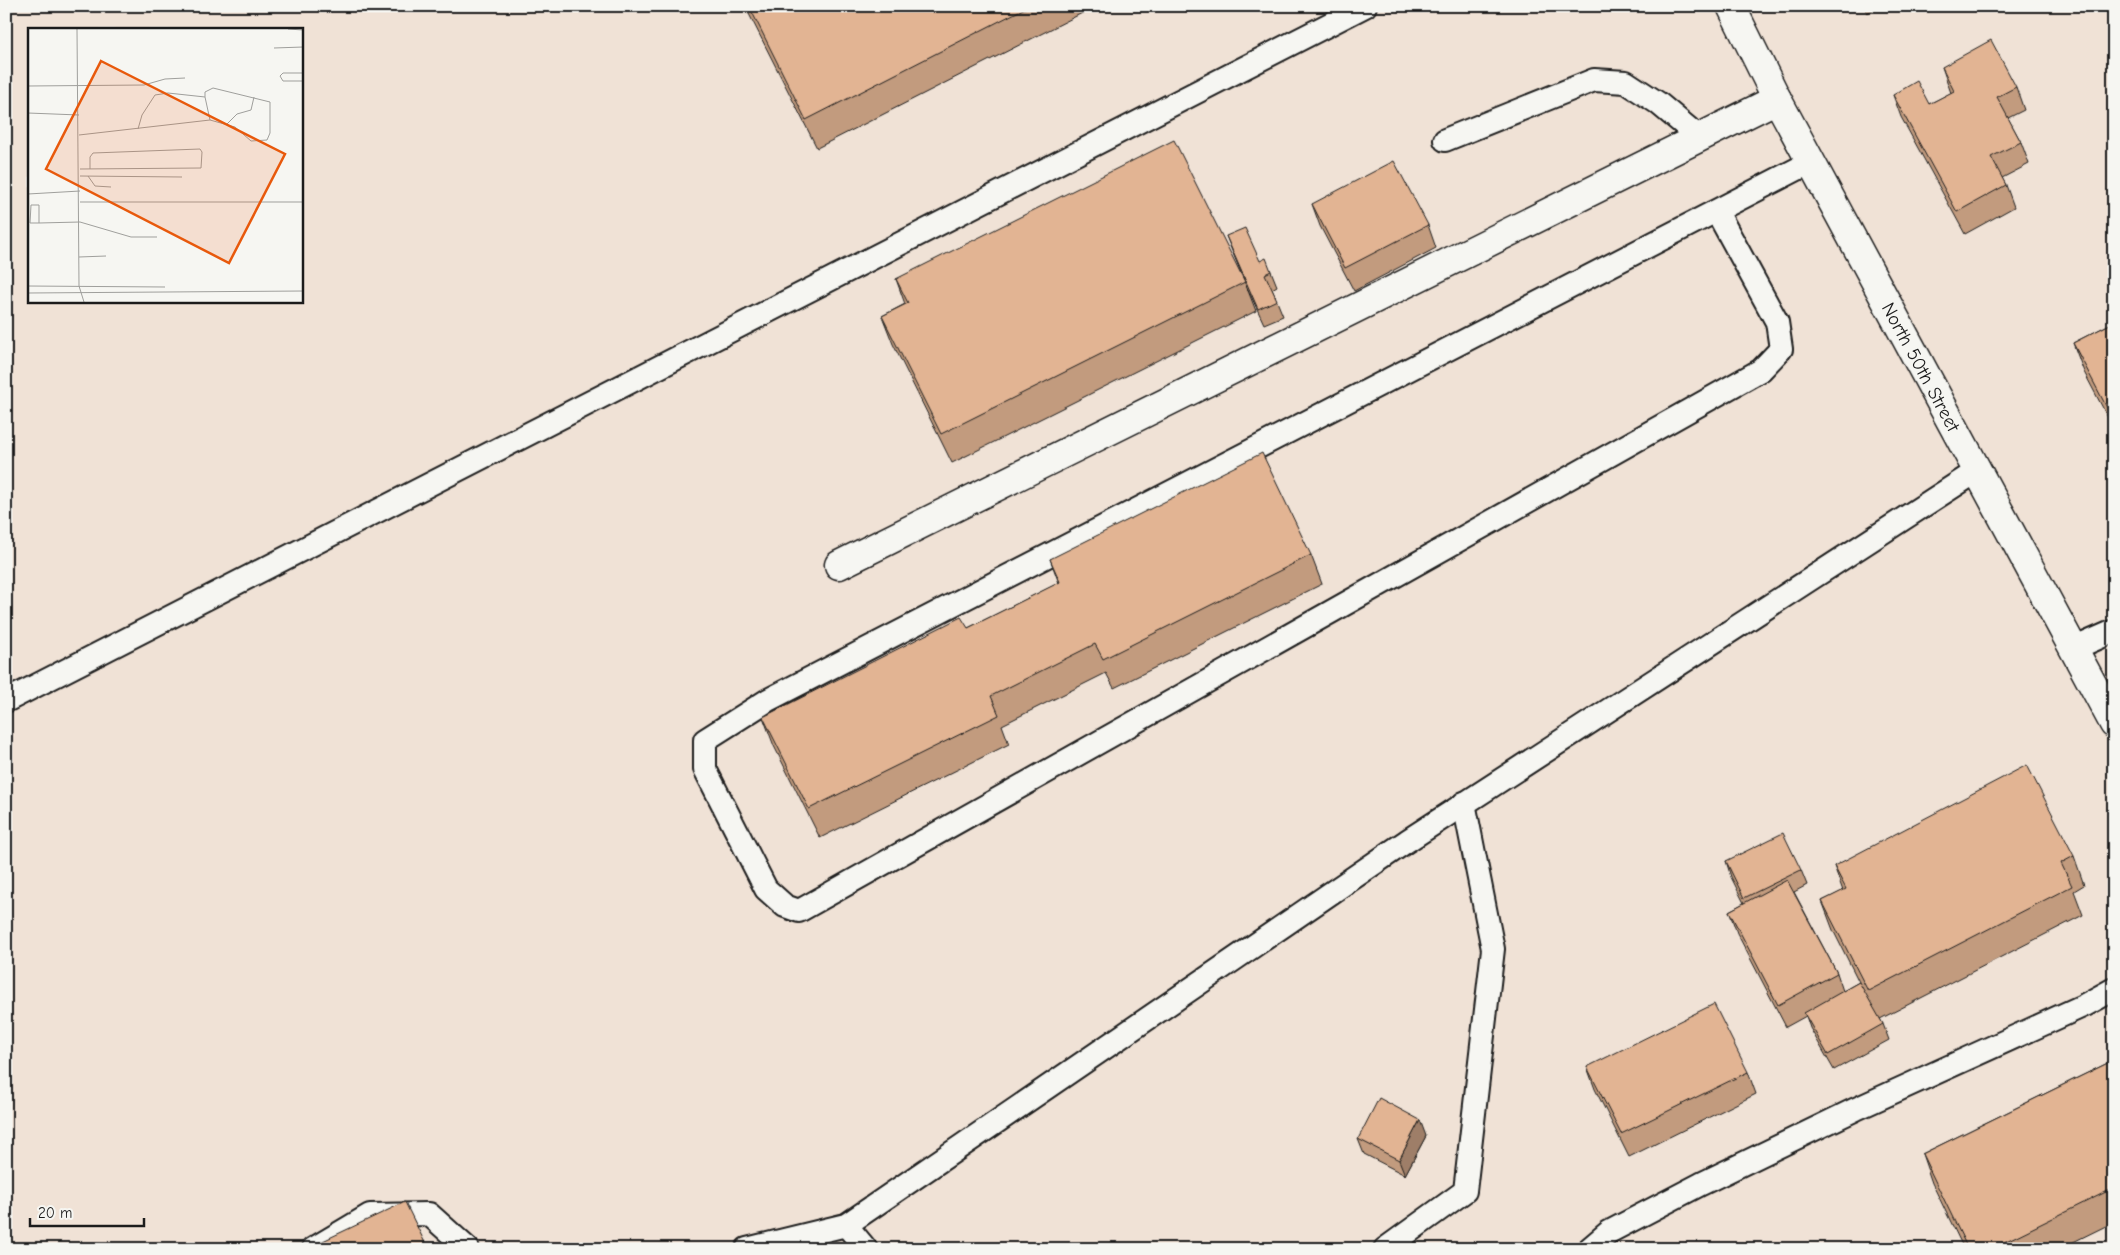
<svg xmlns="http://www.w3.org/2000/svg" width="2120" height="1255" viewBox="0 0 2120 1255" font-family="'Comic Neue',sans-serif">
<rect width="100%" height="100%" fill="#f6f6f2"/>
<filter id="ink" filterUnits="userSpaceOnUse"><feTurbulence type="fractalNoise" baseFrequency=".02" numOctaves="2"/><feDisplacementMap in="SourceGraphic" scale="10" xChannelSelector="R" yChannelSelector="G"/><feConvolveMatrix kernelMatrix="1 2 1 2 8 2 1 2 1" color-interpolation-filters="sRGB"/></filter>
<g filter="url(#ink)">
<!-- built -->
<path fill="#f0e2d6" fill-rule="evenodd" d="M 6,6 L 2114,6 L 2114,1249 L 6,1249 ZM 29,29 L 301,29 L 301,301 L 29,301 Z"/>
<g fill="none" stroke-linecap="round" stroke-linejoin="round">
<defs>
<g id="lane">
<path d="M 1445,140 L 1594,80 L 1626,82 L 1658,103 L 1700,138"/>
<path d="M 1717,212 L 1777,322 L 1781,349 L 1761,370 L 799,911 L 785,906 L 766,889 L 705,769 L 705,740 L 768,700 L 1811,162"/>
<path d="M 2073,649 L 2114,631"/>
<path d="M 6,701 L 1365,6"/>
<path d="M 846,1225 L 866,1249"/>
<path d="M 313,1249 L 370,1215 L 429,1214 L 468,1249"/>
<path d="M 747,1249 L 846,1225 L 1407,841 L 1977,471"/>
<path d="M 1385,1249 L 1465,1191 L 1493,949 L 1464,803"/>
<path d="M 1589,1249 L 1609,1232 L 1701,1184 L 1856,1109 L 2085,1005 L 2114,989"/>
</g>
<path id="street" d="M 839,565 L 1777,99"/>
<g id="secondary">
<path id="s1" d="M 1731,6 L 1777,99 L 2114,724"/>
</g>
</defs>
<!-- lane casing -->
<use href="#lane" stroke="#1c1c1c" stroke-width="26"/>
<!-- street casing -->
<use href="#street" stroke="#1c1c1c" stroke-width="31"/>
<!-- secondary casing -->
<use href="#secondary" stroke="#1c1c1c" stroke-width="31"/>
<!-- lane -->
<use href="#lane" stroke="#f6f6f2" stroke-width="22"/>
<!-- street -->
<use href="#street" stroke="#f6f6f2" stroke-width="28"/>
<!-- secondary -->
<use href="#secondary" stroke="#f6f6f2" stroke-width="28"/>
</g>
<!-- wall -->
<g fill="#c29b7e" stroke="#1c1c1c">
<path d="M 745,6 L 1096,6 L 817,148 Z"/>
<path d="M 1864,6 L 1881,6 L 1867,13 Z"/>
<path d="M 1942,67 L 2016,87 L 2024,110 L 2008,118 L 2021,142 L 2029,164 L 2002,178 L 2006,185 L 2014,207 L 1965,234 L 1901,117 L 1893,95 L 1929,104 L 1951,93 Z"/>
<path d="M 1312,204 L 1428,225 L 1436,248 L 1354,291 L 1320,226 Z"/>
<path d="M 1226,236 L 1271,271 L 1277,286 L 1272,289 L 1283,316 L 1264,324 L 1245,283 L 1256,311 L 952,463 L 893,344 L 882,316 L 905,304 L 896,279 L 1245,282 L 1232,251 Z"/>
<path d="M 2114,322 L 2114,429 L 2084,372 L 2073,343 Z"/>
<path d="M 1311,555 L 1322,584 L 1114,688 L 1106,673 L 1002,725 L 1009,744 L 820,838 L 774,746 L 763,717 L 968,628 L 1059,583 L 1050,559 Z"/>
<path d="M 2074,856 L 2084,885 L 2074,891 L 2083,915 L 1880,1019 L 1883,1024 L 1889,1040 L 1834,1070 L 1810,1028 L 1806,1016 L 1786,1027 L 1737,933 L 1729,911 L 1744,903 L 1731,877 L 1726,861 L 1801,870 L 1807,885 L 1794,892 L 1837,973 L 1843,991 L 1859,982 L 1833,930 L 1822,901 L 1843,891 L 1834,866 Z"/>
<path d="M 2114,1060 L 2114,1222 L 2059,1249 L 1964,1249 L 1932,1183 L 1922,1154 Z"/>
<path d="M 1587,1067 L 1748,1072 L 1756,1094 L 1629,1157 L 1595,1089 Z"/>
<path d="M 1426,1136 L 1405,1175 L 1364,1154 L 1358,1139 Z"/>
</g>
<!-- shaded-wall -->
<path fill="#9e7e67" stroke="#1c1c1c" d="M 1420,1120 L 1426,1136 L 1405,1175 L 1399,1160 Z"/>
<!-- building -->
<g fill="#e2b493" stroke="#1c1c1c">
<path d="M 749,6 L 1029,6 L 806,120 Z"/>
<path d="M 1991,40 L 2016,87 L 1997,97 L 2021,142 L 1991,157 L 2006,185 L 1957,212 L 1893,95 L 1917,81 L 1929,104 L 1954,91 L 1942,67 Z"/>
<path d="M 1174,140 L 1245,282 L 941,434 L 882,316 L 908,303 L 896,279 Z"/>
<path d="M 1394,161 L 1428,225 L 1345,268 L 1312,204 Z"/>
<path d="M 1245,228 L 1260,261 L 1266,258 L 1271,271 L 1265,274 L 1277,300 L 1258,309 L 1226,236 Z"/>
<path d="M 2114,322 L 2114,421 L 2073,343 Z"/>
<path d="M 1262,453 L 1311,555 L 1103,659 L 1095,644 L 991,696 L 999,715 L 809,809 L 763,717 L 961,617 L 968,628 L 1060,582 L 1050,559 Z"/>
<path d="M 2027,765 L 2074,856 L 2061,863 L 2072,886 L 1868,991 L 1822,901 L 1846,889 L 1834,866 Z"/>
<path d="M 1783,833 L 1801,870 L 1744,898 L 1726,861 Z"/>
<path d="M 1787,880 L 1837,973 L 1778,1005 L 1729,911 Z"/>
<path d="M 1859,982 L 1883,1024 L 1828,1055 L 1804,1013 Z"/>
<path d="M 1714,1004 L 1748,1072 L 1621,1134 L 1587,1067 Z"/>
<path d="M 2114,1060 L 2114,1188 L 1990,1249 L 1968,1249 L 1922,1154 Z"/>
<path d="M 1379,1098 L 1420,1120 L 1399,1160 L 1358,1139 Z"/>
<path d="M 405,1202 L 428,1249 L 306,1249 Z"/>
</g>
</g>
<g text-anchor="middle" stroke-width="4" stroke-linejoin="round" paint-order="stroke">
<!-- street labels -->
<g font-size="19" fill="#1c1c1c" stroke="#f6f6f2">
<text dy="7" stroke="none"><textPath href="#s1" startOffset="408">North 50th Street</textPath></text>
</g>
</g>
<!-- overview -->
<g transform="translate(28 28)">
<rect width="275" height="275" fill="#f6f6f2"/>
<path fill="none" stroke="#9f9f9c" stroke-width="1" d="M 49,1 L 51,258 L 56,274M 260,1 L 275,2M 246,20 L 275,19M 275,45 L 255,45 L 252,48 L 255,53 L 275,53M 0,58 L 116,57 L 137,51 L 157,50M 0,85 L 51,87M 199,96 L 209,86 L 223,82 L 226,69M 110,101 L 114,87 L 127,67 L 140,65 L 177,69 L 182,92M 51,107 L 182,92 L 207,99 L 223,113 L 239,112 L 242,105 L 242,74 L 185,60 L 177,64 L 177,69M 52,141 L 173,140 L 174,124 L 172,121 L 65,125 L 62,129 L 62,141M 52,148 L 154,149M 60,148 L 67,158 L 83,159M 0,166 L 52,163M 52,174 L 275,174M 11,195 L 11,177 L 3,177 L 2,195 L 11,195 L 52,194 L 103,209 L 129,209M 51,229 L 78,228M 0,258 L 137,259M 0,265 L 275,263"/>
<path fill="#e8590c" fill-opacity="0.15" stroke="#e8590c" stroke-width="2.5" d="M 73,33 L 257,126 L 201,235 L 18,141 Z"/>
<rect width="275" height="275" fill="none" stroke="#1c1c1c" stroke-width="2.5"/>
</g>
<!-- margin -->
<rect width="2120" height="1255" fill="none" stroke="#f6f6f2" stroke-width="25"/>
<rect x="12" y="12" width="2095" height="1230" fill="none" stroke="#1c1c1c" stroke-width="2" filter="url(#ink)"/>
<!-- scale -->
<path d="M30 1218v8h114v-8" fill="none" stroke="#1c1c1c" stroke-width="2.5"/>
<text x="38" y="1218" font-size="15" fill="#1c1c1c" stroke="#f6f6f2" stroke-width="4" paint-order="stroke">20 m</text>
</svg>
